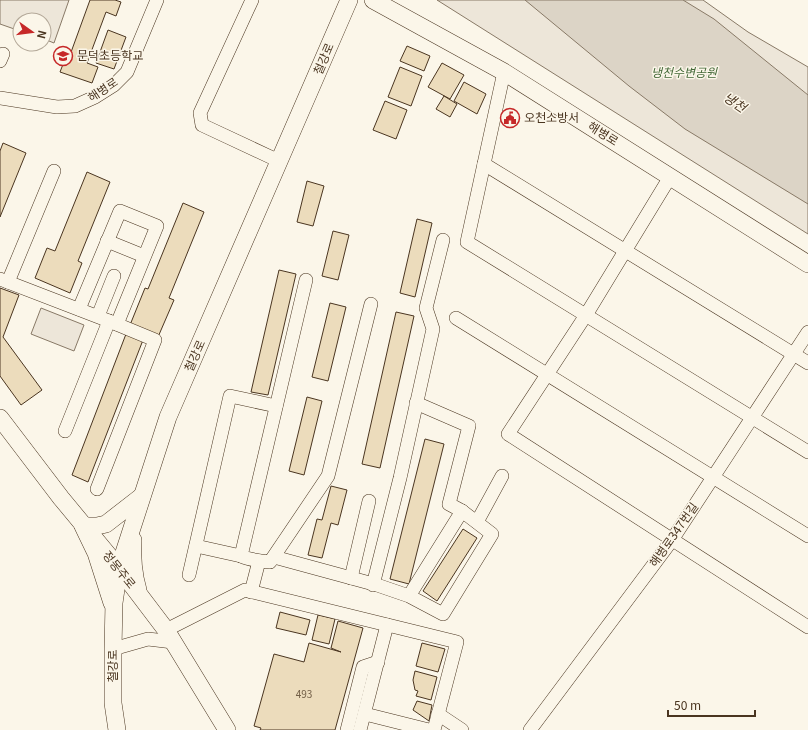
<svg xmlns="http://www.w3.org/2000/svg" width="808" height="730" viewBox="0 0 808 730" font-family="Georgia,'Noto Sans KR',serif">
<rect width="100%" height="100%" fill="#fbf6e9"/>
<!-- green -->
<g fill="#ede6d9" stroke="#887966">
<path d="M 0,0 L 69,0 L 54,43 L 44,39 L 44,20 L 20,20 L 20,31 L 0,24 Z"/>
<path d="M 437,0 L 703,0 L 748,32 L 808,67 L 808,234 Z"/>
<path d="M 41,308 L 84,325 L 74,351 L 31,334 Z"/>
</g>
<!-- water -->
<path fill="#dcd4c6" stroke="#887966" d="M 525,0 L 683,0 L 714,19 L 808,95 L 808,204 L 685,129 L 629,86 Z"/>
<!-- building -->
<g fill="#ecdcbc" stroke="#4a3520">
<path d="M 90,0 L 115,0 L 121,2 L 116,16 L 106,12 L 87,63 L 98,67 L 92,83 L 60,72 L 67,54 L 70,55 Z"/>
<path d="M 108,30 L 126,37 L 114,69 L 96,63 Z"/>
<path d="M 407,46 L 430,56 L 424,71 L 400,61 Z"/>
<path d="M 442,63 L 464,75 L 450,99 L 428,87 Z"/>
<path d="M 400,67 L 422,76 L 411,106 L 388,97 Z"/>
<path d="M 464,82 L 486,94 L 477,114 L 454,101 Z"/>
<path d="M 444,96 L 457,104 L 450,117 L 436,109 Z"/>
<path d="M 385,101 L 407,110 L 396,139 L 373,130 Z"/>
<path d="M 3,143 L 26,153 L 0,217 L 0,151 Z"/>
<path d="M 87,172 L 110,182 L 78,261 L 82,263 L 70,293 L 35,278 L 47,248 L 55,251 Z"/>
<path d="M 307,181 L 324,186 L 313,226 L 297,222 Z"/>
<path d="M 183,203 L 204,212 L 169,298 L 174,300 L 158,337 L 130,325 L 145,288 L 148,289 Z"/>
<path d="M 417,219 L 432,223 L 415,297 L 400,293 Z"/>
<path d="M 333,231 L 349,235 L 338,280 L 322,276 Z"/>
<path d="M 279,270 L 296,274 L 268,395 L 251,392 Z"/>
<path d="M 0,288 L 19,295 L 3,337 L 42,390 L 21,405 L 0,376 Z"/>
<path d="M 330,303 L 346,307 L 328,381 L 312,377 Z"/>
<path d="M 396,312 L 414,316 L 380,468 L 362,464 Z"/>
<path d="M 126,334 L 143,340 L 88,482 L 72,475 Z"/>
<path d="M 307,397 L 322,401 L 304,475 L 289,471 Z"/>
<path d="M 425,439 L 444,444 L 409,584 L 390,579 Z"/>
<path d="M 331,486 L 347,490 L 338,525 L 331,523 L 322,558 L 308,555 L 317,519 L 322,520 Z"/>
<path d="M 463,529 L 477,538 L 437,601 L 423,591 Z"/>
<path d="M 280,612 L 310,620 L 306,635 L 276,628 Z"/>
<path d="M 318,615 L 335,619 L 329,644 L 312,640 Z"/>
<path d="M 338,621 L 363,628 L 335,730 L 260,730 L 261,728 L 254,726 L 274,654 L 304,662 L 309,643 L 341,652 L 331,648 Z"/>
<path d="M 422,643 L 445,649 L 438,672 L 416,666 Z"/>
<path d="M 415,671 L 437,677 L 431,700 L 416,696 L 418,691 L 415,690 L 413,680 Z"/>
<path d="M 417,701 L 432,705 L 429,721 L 413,710 Z"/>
</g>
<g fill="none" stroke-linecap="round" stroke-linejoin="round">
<defs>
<g id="minor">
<path d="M 252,0 L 200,113 L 202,125 L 279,161"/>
<path d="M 0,61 L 3,54"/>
<path d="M 504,72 L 467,242 L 808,452"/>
<path d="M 0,98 L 57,107 L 75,106 L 95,97 L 114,85 L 127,72 L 157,0"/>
<path d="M 484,164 L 808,363"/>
<path d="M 670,177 L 586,315 L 508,434 L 808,627"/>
<path d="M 107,241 L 144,256"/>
<path d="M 0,279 L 109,321 L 155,340 L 97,489"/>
<path d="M 306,280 L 241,556 C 250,560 259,561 270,562 L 328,476 L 371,304"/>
<path d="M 8,282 L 54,171"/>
<path d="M 79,309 L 120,211 L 157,226 L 117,324"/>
<path d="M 98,316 L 114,276"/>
<path d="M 456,318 L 808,536"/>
<path d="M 416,403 L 469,426 L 449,504 L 462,511"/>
<path d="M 65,431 L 109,321"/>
<path d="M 477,522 L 502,476"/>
<path d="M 196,546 L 241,556"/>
<path d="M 274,557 L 377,585 L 409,596 L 443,614 L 492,534 L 462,511 L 409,596"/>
<path d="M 189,575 L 230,396 L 276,406"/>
<path d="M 351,578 L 369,501"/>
<path d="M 373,585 L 400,478 L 433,329 L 426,308 L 443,240"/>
<path d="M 251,592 L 259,561"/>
<path d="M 166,630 L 245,590 L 457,642 L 434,730"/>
<path d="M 113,649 L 148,639 L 173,642"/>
<path d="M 365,714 L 429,730"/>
<path d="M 438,714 L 462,730"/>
<path d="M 347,730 L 363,667 L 378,662"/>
<path d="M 360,730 L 387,625"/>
<path d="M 530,730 L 672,540 L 808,332"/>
</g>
<g id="major">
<path d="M 373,0 L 504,72 L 808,264"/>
<path d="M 0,418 L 61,498 L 119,568 L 166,630 L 227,730"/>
<path d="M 133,540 C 132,557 133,573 138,590"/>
<path d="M 112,603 L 96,553 L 83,526 L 97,526 L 106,524 L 142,496"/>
<path d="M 117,730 L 113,703 L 113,649 L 114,603 L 119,568 L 168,417 L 349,0"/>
</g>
</defs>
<!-- minor casing -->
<use href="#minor" stroke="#4a3520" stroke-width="14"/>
<!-- major casing -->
<use href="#major" stroke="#4a3520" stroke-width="18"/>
<!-- minor -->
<use href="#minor" stroke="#fbf6e9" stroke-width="13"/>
<!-- major -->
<use href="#major" stroke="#fbf6e9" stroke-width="17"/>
</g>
<!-- icons -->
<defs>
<symbol id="school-ring" viewBox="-11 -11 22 22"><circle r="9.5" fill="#fbf6e9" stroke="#c62828" stroke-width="1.5"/><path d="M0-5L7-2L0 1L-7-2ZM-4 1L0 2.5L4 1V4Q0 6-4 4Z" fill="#c62828"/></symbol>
<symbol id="civic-ring" viewBox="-11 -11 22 22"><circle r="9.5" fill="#fbf6e9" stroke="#c62828" stroke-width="1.5"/><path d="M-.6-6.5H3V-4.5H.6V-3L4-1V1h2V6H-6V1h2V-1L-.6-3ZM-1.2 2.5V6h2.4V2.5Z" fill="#c62828"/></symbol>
</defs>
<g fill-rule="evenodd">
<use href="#school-ring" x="52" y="45" width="22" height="22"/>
<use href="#civic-ring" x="499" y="107" width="22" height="22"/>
</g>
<g text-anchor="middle" stroke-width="3" stroke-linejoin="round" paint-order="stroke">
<!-- number labels -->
<g font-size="10" fill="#725f47">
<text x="304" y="698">493</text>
</g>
<!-- poi labels -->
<g font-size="12" fill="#4a3520" stroke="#fbf6e9" text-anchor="start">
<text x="77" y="60">문덕초등학교</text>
<text x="524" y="122">오천소방서</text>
</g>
<!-- street labels -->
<g font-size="12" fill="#4a3520" stroke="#fbf6e9">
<text transform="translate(324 59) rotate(-67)" y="4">철강로</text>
<text transform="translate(103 90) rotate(-34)" y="4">해병로</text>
<text transform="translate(603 134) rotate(32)" y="4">해병로</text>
<text transform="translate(195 356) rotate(-66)" y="4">철강로</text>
<text transform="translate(674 535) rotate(-55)" y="4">해병로347번길</text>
<text transform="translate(119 570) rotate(51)" y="4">정몽주로</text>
<text transform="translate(113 666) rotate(-90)" y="4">철강로</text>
</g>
<!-- park labels -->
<g font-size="12" font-style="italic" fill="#436837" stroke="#fbf6e9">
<text x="684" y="77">냉천수변공원</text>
</g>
<!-- water labels -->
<g font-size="13" font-style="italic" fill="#4a3520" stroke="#fbf6e9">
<text transform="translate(735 102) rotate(34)" y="5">냉천</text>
</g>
</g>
<!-- north arrow -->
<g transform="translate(32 32) rotate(104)"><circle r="19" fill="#fbf6e9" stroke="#b4a999"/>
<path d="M0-3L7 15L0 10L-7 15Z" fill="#c62828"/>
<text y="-6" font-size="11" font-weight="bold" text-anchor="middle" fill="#4a3520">N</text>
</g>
<!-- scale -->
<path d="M668 710v6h87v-6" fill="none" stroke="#4a3520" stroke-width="2"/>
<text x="674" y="710" font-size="12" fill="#4a3520" stroke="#fbf6e9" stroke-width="3" paint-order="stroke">50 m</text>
</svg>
